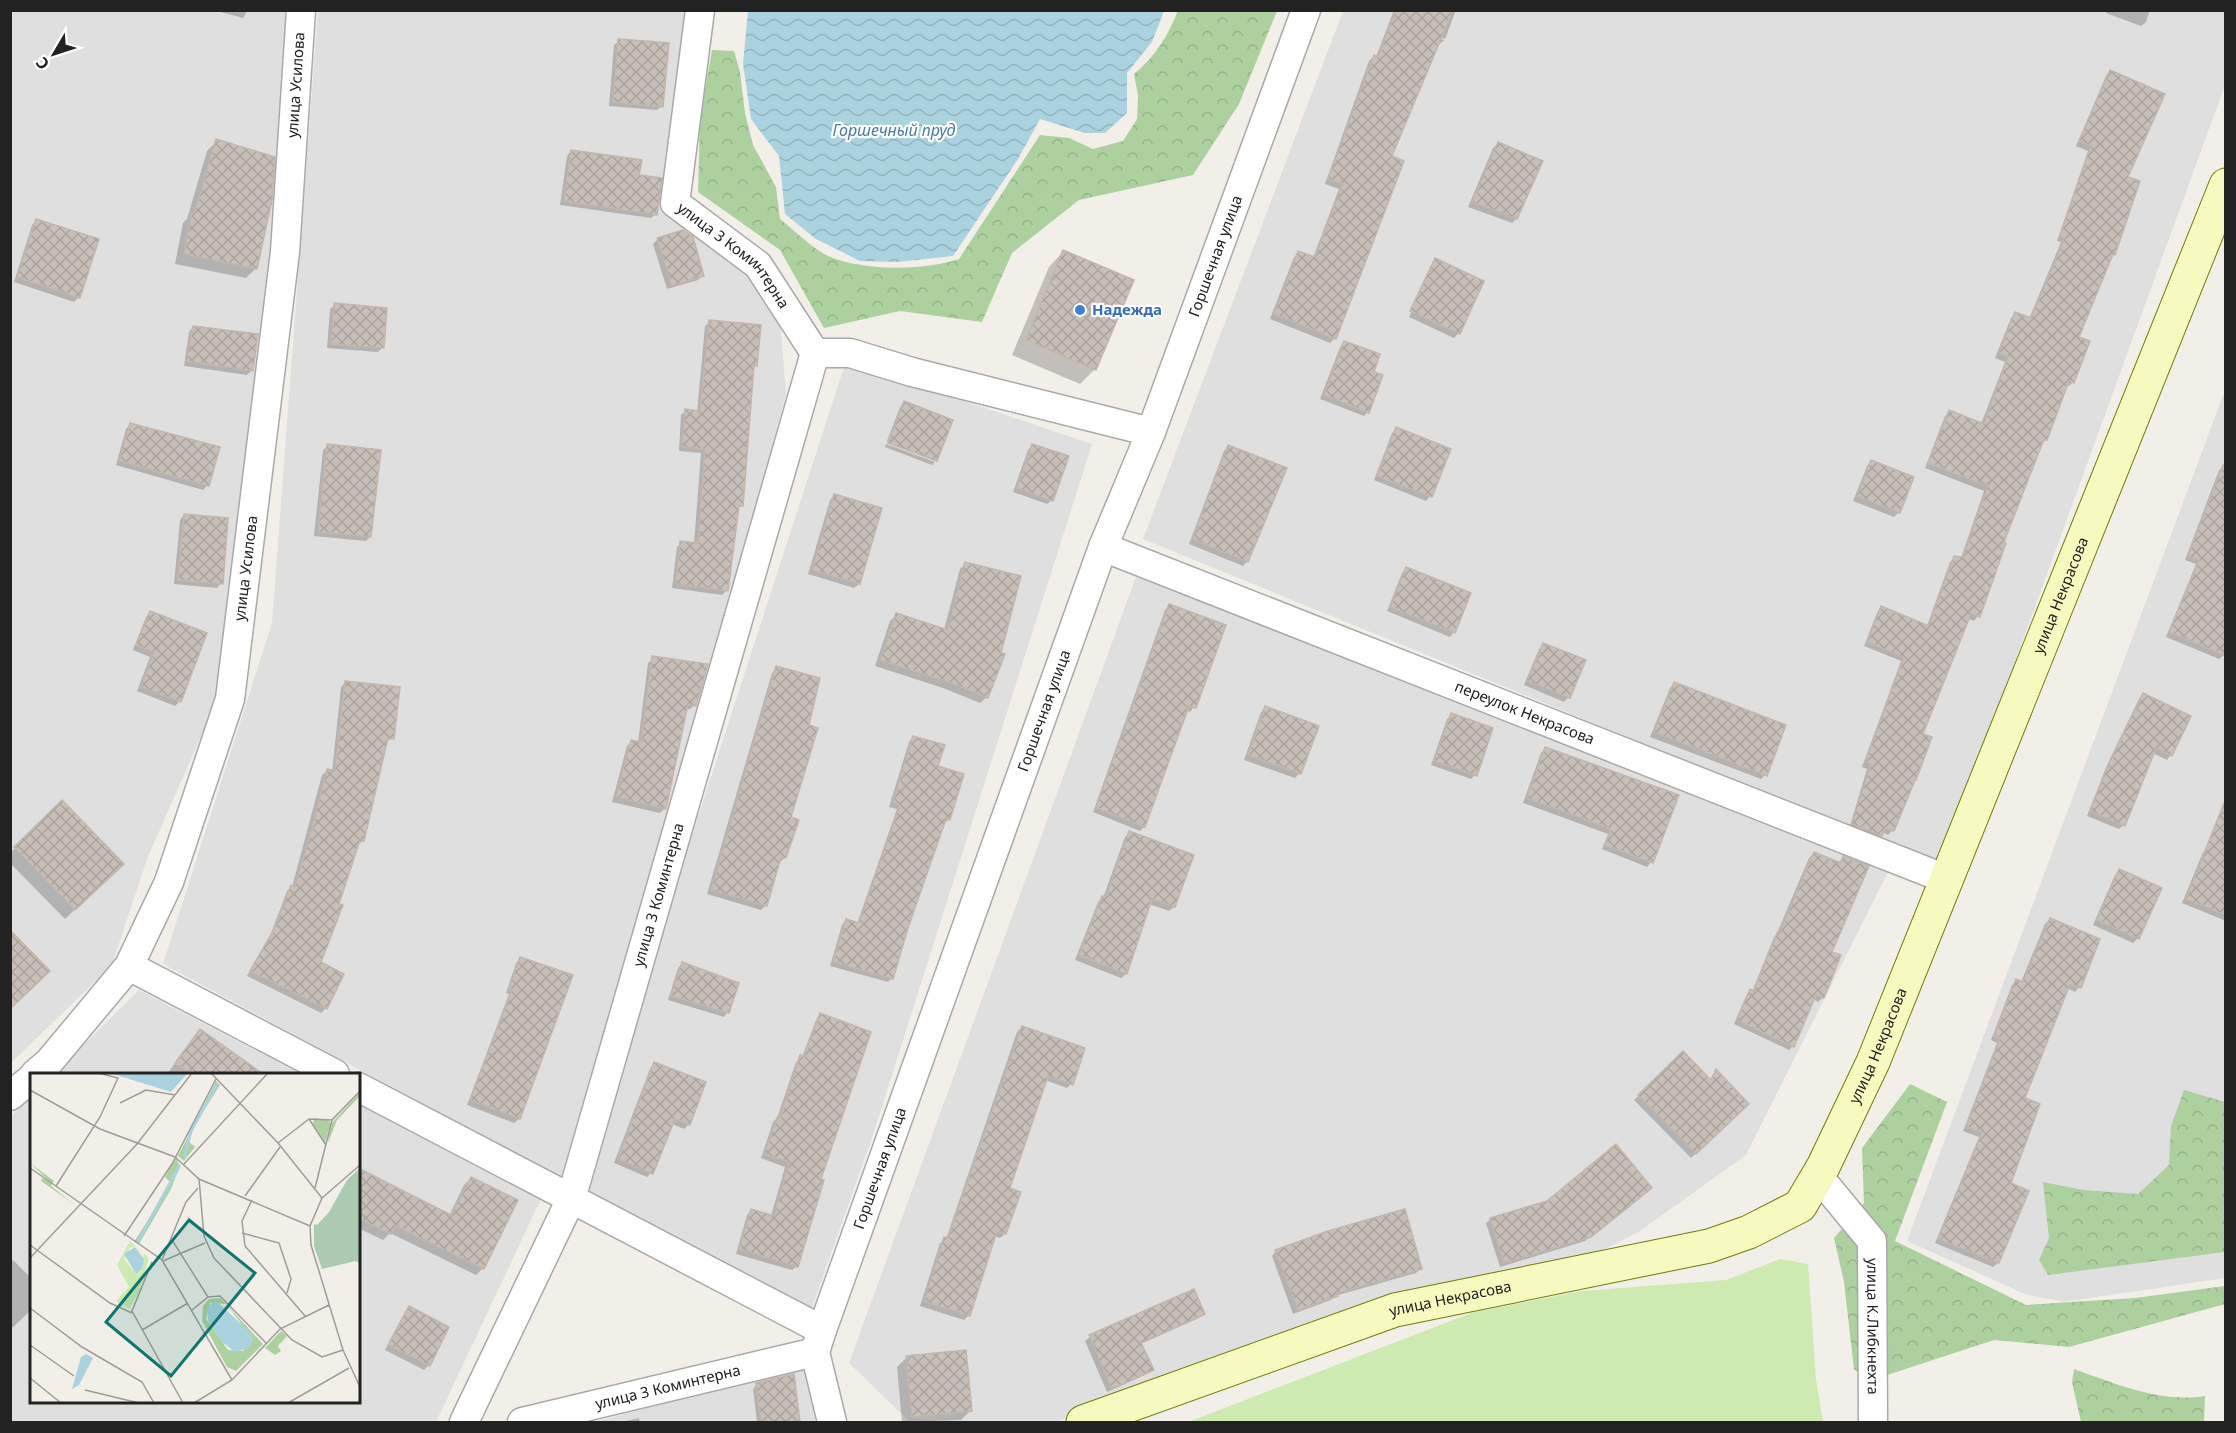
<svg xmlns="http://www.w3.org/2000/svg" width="2236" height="1433" viewBox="0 0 2236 1433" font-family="'Noto Sans',sans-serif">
<defs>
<pattern id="forest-crowns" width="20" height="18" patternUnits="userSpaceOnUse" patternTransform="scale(1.5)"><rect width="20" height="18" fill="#add19e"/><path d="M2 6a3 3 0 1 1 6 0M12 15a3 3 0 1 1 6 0" fill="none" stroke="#95b388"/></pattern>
<pattern id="water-waves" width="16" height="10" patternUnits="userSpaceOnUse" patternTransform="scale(1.5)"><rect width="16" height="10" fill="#aad3df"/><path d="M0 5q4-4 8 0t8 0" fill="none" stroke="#92b5bf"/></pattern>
<pattern id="building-cross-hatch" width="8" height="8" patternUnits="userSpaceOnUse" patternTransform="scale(1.5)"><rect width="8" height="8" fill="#c7bfb8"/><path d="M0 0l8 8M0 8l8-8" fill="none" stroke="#aba49e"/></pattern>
</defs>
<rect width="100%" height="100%" fill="#f2efe9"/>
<!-- residential -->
<g fill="#e0dfdf">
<path d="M 11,11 L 288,11 L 283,119 L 270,270 L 221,691 L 147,859 L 112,965 L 11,1063 Z"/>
<path d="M 318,11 L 694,11 L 670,207 L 720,245 L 780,317 L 786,395 L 644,907 L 561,1178 L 163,964 L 272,623 Z"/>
<path d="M 1343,11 L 2225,11 L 2225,85 L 1941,865 L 1143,539 Z"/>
<path d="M 846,361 L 1092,444 L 873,1135 L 811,1310 L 585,1192 L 661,931 Z"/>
<path d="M 2225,390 L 2225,1278 L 2063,1302 L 2025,1294 L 1907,1241 Z"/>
<path d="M 1136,577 L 1891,866 L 1746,1155 L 1640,1231 L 1603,1250 L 1400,1295 L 1056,1422 L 910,1422 L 849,1363 Z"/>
<path d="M 139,990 L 301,1074 L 54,1074 Z"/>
<path d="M 31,1097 L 32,1402 L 358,1402 L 359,1104 L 541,1199 L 436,1422 L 11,1422 L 10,1117 Z"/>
<path d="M 806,1364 L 815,1422 L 596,1422 Z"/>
</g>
<!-- grass -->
<path fill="#cdebb0" d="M 1780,1259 L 1808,1264 L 1816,1379 L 1823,1422 L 1188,1422 L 1474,1312 L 1582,1291 L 1726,1280 Z"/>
<!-- forest -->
<g fill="url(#forest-crowns)">
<path d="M 1178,10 L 1277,11 L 1239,104 L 1193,175 L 1079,200 L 1012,253 L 982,322 L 900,311 L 824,328 L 780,250 L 698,192 L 700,119 L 712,50 L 734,51 L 740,72 L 745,113 L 753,145 L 776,187 L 780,219 C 794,230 813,249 828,256 C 862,271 923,271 959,259 L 1040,135 L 1069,138 L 1093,149 L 1123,141 L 1137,119 L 1138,96 L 1134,74 C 1154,58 1169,35 1178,10 Z"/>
<path d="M 1910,1084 L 1947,1102 L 1895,1241 L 2026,1305 L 2135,1298 L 2225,1286 L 2225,1304 L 2069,1347 L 1994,1340 L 1869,1381 L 1854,1369 L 1844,1282 L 1834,1238 L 1864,1203 L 1862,1148 Z"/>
<path d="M 2184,1090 L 2225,1102 L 2225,1252 L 2048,1275 L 2039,1260 L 2049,1238 L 2043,1182 L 2083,1190 L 2138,1194 L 2169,1165 L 2171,1126 Z"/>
<path d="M 2074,1369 C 2117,1384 2159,1403 2205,1396 L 2204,1422 L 2081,1422 L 2072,1382 Z"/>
</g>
<!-- water -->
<path fill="url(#water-waves)" d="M 748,11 L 748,10 L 1164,11 L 1152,42 L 1127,73 L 1127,113 L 1105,133 L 1085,133 L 1040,119 L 1018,159 L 953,256 L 897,262 L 860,261 L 816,239 L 785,214 L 779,156 L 751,119 L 743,64 Z"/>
<!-- shadow -->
<g fill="#0003">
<path d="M 213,10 L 248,10 L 243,18 Z"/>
<path d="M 1394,10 L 1456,10 L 1445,39 L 1436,34 L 1434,36 L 1444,40 L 1441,43 L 1438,42 L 1390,157 L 1335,338 L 1330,343 L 1270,319 L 1294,257 L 1299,253 L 1313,258 L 1339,189 L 1325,184 L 1369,61 L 1374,56 L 1376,57 Z"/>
<path d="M 2106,10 L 2150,10 L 2146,22 L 2141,26 L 2106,13 Z"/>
<path d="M 619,41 L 662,106 L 657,110 L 609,106 L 614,45 Z"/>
<path d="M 2110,71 L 2126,178 L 2114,254 L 2110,258 L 2077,338 L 2073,382 L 2069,386 L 2066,385 L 2046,440 L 2041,444 L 2002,543 L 1978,616 L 1974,621 L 1967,618 L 1921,735 L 1893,830 L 1888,835 L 1882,832 L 1876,840 L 1849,829 L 1867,769 L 1862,767 L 1901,661 L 1864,646 L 1877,613 L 1881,608 L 1927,626 L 1950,562 L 1955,557 L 1961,558 L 1984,491 L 1925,468 L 1945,416 L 1949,412 L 1981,424 L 2005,362 L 1995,358 L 2011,318 L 2015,314 L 2029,319 L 2061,242 L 2057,241 L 2088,151 L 2076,146 L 2106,76 Z"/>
<path d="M 217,141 L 256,268 L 246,278 L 175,264 L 183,223 L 187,219 L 207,151 Z"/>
<path d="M 1498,144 L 1516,219 L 1512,223 L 1468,207 L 1493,148 Z"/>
<path d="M 571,151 L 637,176 L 656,214 L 651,218 L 560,205 L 567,156 Z"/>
<path d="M 36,221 L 79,297 L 74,302 L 14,282 L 32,225 Z"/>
<path d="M 658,239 L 702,276 L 698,280 L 667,289 L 653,244 Z"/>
<path d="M 1063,252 L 1095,369 L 1080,384 L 1012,355 L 1049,267 Z"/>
<path d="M 1436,260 L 1459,333 L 1454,338 L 1409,317 Z"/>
<path d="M 335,305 L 382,348 L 378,352 L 327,348 L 330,309 Z"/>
<path d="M 710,322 L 756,365 L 752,369 L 741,505 L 737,510 L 727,590 L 722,595 L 672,588 L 677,547 L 681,543 L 694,544 L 701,453 L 679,451 L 681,415 L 686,411 L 697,412 L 705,326 Z"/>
<path d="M 193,327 L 252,370 L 247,375 L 184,366 L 189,332 Z"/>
<path d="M 1345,343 L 1372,372 L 1368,412 L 1364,416 L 1320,399 L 1340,347 Z"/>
<path d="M 905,403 L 936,459 L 887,441 L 900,407 Z"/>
<path d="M 130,424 L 208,485 L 203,490 L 116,465 L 126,429 Z"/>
<path d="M 1397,429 L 1449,450 L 1430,496 L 1426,501 L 1374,480 L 1392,433 Z"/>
<path d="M 886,444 L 935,462 L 932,465 L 885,447 Z"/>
<path d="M 1032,445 L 1052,500 L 1047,504 L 1013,492 L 1028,450 Z"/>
<path d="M 328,446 L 370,537 L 366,541 L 314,536 L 323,450 Z"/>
<path d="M 1229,446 L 1247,561 L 1243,566 L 1189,544 L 1224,451 Z"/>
<path d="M 1872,461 L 1912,478 L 1899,512 L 1894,517 L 1853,501 L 1867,466 Z"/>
<path d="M 2224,466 L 2224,655 L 2219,659 L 2166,637 L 2196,564 L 2185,560 L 2219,470 Z"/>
<path d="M 834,496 L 859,584 L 854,588 L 808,574 L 830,500 Z"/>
<path d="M 184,515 L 221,583 L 217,588 L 174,584 L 180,520 Z"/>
<path d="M 966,563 L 987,697 L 980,703 L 943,688 L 875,666 L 890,621 L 896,615 L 944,630 L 960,569 Z"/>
<path d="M 1406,569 L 1454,632 L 1450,637 L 1387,611 L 1402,573 Z"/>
<path d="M 1170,606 L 1194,707 L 1190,712 L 1186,710 L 1144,827 L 1140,831 L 1093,812 L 1165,610 Z"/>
<path d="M 150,613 L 180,701 L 175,706 L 137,691 L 150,657 L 133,650 L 146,617 Z"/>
<path d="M 1543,644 L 1569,697 L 1564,702 L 1524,685 L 1539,649 Z"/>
<path d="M 653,658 L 695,705 L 690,709 L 686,709 L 665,808 L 660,813 L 612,802 L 627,746 L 632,741 L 638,743 L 648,663 Z"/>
<path d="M 777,668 L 789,818 L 785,858 L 780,862 L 778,861 L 766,905 L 761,910 L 707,894 L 772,673 Z"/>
<path d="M 346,682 L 393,738 L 386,742 L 363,841 L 357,845 L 319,962 L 326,1008 L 321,1013 L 247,976 L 270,936 L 287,891 L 292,887 L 322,775 L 327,771 L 332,772 L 341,687 Z"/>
<path d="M 1674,684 L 1765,775 L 1761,779 L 1650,737 L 1670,688 Z"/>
<path d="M 2143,695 L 2171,755 L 2167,760 L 2153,753 L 2123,825 L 2119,829 L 2087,816 L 2107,765 L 2139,699 Z"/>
<path d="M 1266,708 L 1317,726 L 1299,774 L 1295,778 L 1244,760 L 1261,712 Z"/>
<path d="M 1452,715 L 1475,775 L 1471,779 L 1431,765 L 1447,719 Z"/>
<path d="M 913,737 L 936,767 L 948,820 L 944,824 L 907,927 L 892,978 L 888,982 L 830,966 L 842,925 L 846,920 L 857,924 L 897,809 L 889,807 L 909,742 Z"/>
<path d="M 1546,748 L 1651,862 L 1647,867 L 1602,849 L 1608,834 L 1523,803 L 1541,753 Z"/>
<path d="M 62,802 L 122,864 L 65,919 L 10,863 L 10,853 Z"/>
<path d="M 1130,833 L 1174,907 L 1169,911 L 1149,904 L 1126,974 L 1121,978 L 1075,960 L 1098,902 L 1103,898 L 1125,837 Z"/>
<path d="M 2207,848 L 2226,855 L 2226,921 L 2182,903 L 2203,852 Z"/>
<path d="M 1814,853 L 1839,862 L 1843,858 L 1823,997 L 1818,1002 L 1813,999 L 1793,1046 L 1789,1050 L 1734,1024 L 1746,996 L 1752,992 L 1774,937 L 1777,933 L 1809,858 Z"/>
<path d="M 2120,871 L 2138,938 L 2133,943 L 2093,925 L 2115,875 Z"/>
<path d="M 2050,920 L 2079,987 L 2075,992 L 2067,988 L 2023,1099 L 1998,1263 L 1993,1267 L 1935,1243 L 1979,1137 L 1963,1131 L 1997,1043 L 1991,1040 L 2012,985 L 2017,981 L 2021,982 L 2045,924 Z"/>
<path d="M 520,959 L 571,976 L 519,1119 L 514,1123 L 467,1105 L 509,994 L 506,993 L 516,963 Z"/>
<path d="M 682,964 L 728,1012 L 724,1017 L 668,1000 L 678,968 Z"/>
<path d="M 820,1015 L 819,1180 L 797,1266 L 792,1270 L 736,1254 L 747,1215 L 752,1210 L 771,1216 L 785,1167 L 761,1158 L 773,1122 L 777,1118 L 796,1062 L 802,1057 L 816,1020 Z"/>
<path d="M 1022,1027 L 1071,1084 L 1067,1088 L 1045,1080 L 1008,1189 L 1005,1234 L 1000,1238 L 994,1236 L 969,1315 L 964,1320 L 920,1306 L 940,1243 L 946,1239 L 1017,1032 Z"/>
<path d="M 196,1035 L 252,1068 L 247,1074 L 167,1074 Z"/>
<path d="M 1683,1053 L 1709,1081 L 1716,1071 L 1747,1104 L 1691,1158 L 1634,1100 Z"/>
<path d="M 655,1064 L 689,1124 L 684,1129 L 672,1124 L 651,1173 L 647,1177 L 614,1163 L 650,1069 Z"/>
<path d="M 358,1174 L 449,1216 L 464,1185 L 471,1178 L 483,1268 L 476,1275 L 390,1233 L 383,1240 L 358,1228 Z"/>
<path d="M 1646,1192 L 1585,1241 L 1500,1267 L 1486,1223 L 1491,1219 Z"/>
<path d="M 1276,1251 L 1420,1269 L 1416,1273 L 1335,1296 L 1331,1300 L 1293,1314 L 1272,1256 Z"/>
<path d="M 13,1260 L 32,1279 L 32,1309 L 10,1330 L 10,1263 Z"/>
<path d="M 1193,1291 L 1203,1313 L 1199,1318 L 1140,1344 L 1152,1370 L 1147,1374 L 1107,1392 L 1085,1341 L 1090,1337 Z"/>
<path d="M 409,1307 L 429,1365 L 424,1370 L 385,1350 L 405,1312 Z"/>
<path d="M 907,1357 L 970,1411 L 961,1420 L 902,1422 L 897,1367 Z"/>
<path d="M 757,1384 L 798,1422 L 757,1422 L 753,1389 Z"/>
<path d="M 639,1418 L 640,1422 L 622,1422 Z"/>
</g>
<!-- building -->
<g fill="url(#building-cross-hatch)" stroke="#c4b6ab" stroke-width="1.5">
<path d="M 1396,10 L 1453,10 L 1392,156 L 1404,161 L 1336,339 L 1274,314 L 1298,251 L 1315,257 L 1343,184 L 1328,179 L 1374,55 L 1378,57 Z"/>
<path d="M 618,39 L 669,43 L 663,107 L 613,102 Z"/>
<path d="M 2110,70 L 2165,94 L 2128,177 L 2140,181 L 2115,255 L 2113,254 L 2079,337 L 2090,341 L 2074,383 L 2069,381 L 2047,440 L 2044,439 L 2004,542 L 2006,543 L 1980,617 L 1971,614 L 1923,734 L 1932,737 L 1916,780 L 1915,780 L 1894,831 L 1885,828 L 1882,836 L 1852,824 L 1871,764 L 1865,762 L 1904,657 L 1867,642 L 1881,606 L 1929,626 L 1954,556 L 1963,557 L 1988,486 L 1928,463 L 1949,410 L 1984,424 L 2008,357 L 1999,353 L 2015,312 L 2031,318 L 2065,238 L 2060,236 L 2091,146 L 2079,141 Z"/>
<path d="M 216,139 L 275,157 L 272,200 L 257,269 L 184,254 L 192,212 L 195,212 Z"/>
<path d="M 1498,142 L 1543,161 L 1517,219 L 1472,202 Z"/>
<path d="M 571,150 L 642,160 L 639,175 L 662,178 L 657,215 L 564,201 Z"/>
<path d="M 36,219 L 99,239 L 80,298 L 17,277 Z"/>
<path d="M 683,230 L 693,237 L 704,276 L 672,286 L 657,238 Z"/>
<path d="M 1063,250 L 1134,280 L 1096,370 L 1026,340 Z"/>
<path d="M 1435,258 L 1484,281 L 1460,334 L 1410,311 Z"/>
<path d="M 334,303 L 387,308 L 384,348 L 331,344 Z"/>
<path d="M 709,320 L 761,325 L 757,366 L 754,365 L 743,506 L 739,506 L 728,591 L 676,584 L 680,541 L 698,543 L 705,449 L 682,447 L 685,409 L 700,411 Z"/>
<path d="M 193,326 L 258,334 L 253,371 L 187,361 Z"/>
<path d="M 1344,341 L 1380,354 L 1374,372 L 1383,375 L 1369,413 L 1324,395 Z"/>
<path d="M 904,401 L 953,420 L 937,461 L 888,443 Z"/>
<path d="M 130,423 L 220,447 L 209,486 L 119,461 Z"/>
<path d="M 1396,427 L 1451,449 L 1432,497 L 1377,476 Z"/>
<path d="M 327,444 L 381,450 L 371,537 L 318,532 Z"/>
<path d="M 1032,444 L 1069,456 L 1053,501 L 1017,488 Z"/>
<path d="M 1228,445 L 1287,468 L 1248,562 L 1192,539 Z"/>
<path d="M 1871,460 L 1914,477 L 1900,513 L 1857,496 Z"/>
<path d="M 2223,465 L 2226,465 L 2226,656 L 2169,632 L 2199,560 L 2188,556 Z"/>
<path d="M 834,494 L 882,508 L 860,584 L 812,570 Z"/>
<path d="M 184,514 L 228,518 L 223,584 L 178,580 Z"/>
<path d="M 965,562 L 1021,576 L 1001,653 L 1005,654 L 988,698 L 949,682 L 880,660 L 896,613 L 948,630 Z"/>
<path d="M 1406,567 L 1471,593 L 1455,633 L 1390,607 Z"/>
<path d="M 1169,604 L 1226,625 L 1196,708 L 1189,706 L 1145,827 L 1096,808 Z"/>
<path d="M 150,611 L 207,633 L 181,702 L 141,687 L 154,652 L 136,645 Z"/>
<path d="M 1543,643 L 1586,660 L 1570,698 L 1527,681 Z"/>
<path d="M 652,656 L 708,664 L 696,706 L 688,704 L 666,809 L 616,797 L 631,740 L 641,742 Z"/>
<path d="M 776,666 L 820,678 L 809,725 L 818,728 L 791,817 L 799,820 L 786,858 L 781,857 L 767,906 L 711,890 Z"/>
<path d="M 345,681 L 400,687 L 394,739 L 388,738 L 364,841 L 360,840 L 339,904 L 343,905 L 321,962 L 344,974 L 327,1009 L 250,971 L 274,929 L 291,885 L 295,887 L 312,829 L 327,769 L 335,771 Z"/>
<path d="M 1674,682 L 1786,725 L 1767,776 L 1654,732 Z"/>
<path d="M 2143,693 L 2191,716 L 2172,756 L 2156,748 L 2125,826 L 2090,811 L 2111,759 Z"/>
<path d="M 1265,706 L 1319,726 L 1301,774 L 1248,755 Z"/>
<path d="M 1451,713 L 1493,728 L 1477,776 L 1434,761 Z"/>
<path d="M 913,736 L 945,745 L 938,766 L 964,774 L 950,820 L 946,819 L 908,928 L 893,979 L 833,962 L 846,919 L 859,923 L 900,805 L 893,802 Z"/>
<path d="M 1545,747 L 1679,795 L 1653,863 L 1605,845 L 1611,829 L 1527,798 Z"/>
<path d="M 62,800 L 124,864 L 75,910 L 14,847 Z"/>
<path d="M 2224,803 L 2226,803 L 2226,915 L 2186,899 Z"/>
<path d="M 1129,831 L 1194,855 L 1175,907 L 1152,899 L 1127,974 L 1079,955 L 1102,896 L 1106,897 Z"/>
<path d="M 1814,852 L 1841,863 L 1843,856 L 1869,866 L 1832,952 L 1841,955 L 1824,998 L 1816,995 L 1794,1047 L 1737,1020 L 1750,989 L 1754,991 L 1778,931 L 1780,931 Z"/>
<path d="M 2119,869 L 2162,888 L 2139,939 L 2097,920 Z"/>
<path d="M 2050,918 L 2100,939 L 2081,988 L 2070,984 L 2025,1098 L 2040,1104 L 2011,1183 L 2029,1191 L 1999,1263 L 1938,1239 L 1982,1133 L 1966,1127 L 2000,1038 L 1994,1036 L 2016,979 L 2023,982 Z"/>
<path d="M 10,930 L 50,971 L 10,1009 Z"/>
<path d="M 520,957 L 573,975 L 520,1119 L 470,1100 L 512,990 L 509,989 Z"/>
<path d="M 682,962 L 739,983 L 729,1013 L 671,996 Z"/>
<path d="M 820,1013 L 871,1032 L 821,1179 L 824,1180 L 798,1267 L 739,1249 L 751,1209 L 774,1216 L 789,1162 L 764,1154 L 778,1116 L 780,1117 L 800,1055 L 804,1056 Z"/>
<path d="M 1022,1026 L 1085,1048 L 1073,1085 L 1048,1076 L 1010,1188 L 1021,1192 L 1006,1234 L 997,1231 L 970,1316 L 924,1301 L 944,1237 L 948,1238 Z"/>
<path d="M 200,1029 L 263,1074 L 192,1074 L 175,1063 Z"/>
<path d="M 1683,1051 L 1711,1080 L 1716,1069 L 1749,1104 L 1696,1154 L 1638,1095 Z"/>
<path d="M 654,1062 L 706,1082 L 690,1125 L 675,1119 L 653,1174 L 618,1159 Z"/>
<path d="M 1616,1144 L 1652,1188 L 1591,1237 L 1504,1263 L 1490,1218 L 1547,1201 Z"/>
<path d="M 358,1168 L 451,1215 L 471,1177 L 518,1200 L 484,1269 L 396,1226 L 391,1234 L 358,1218 Z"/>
<path d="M 1405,1209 L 1422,1269 L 1337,1293 L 1338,1296 L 1298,1310 L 1275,1250 L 1328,1231 Z"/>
<path d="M 1194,1289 L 1205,1314 L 1141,1343 L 1154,1370 L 1112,1389 L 1089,1335 Z"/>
<path d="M 409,1306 L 449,1327 L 430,1366 L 388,1345 Z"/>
<path d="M 966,1350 L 972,1411 L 912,1417 L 906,1356 Z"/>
<path d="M 794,1374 L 800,1422 L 761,1422 L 756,1383 Z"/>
</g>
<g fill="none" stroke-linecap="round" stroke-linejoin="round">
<defs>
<g id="street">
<path id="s1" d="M 700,10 L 675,203 L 758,265 L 815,353"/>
<path id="s2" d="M 1103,547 L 1946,879"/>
<path d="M 129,966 L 335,1074"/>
<path id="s3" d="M 35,1074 L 49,1062 L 129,966 L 169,882 L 230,699 L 285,252 L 301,10"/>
<path d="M 358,1087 L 822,1330"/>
<path d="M 10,1096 L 32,1078"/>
<path id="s4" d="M 1818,1176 L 1872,1241 L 1873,1422"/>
<path id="s5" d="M 464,1422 L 571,1199 L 815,353 L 850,353 L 912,372 L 1151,432"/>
<path id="s6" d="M 522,1422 L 815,1352"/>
<path id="s7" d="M 832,1422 L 815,1352 L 822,1330 L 1103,547 L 1151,432 L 1306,10"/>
</g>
<g id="secondary">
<path id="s8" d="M 1083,1422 L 1395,1310 L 1709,1246 L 1749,1232 L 1800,1206 L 1823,1167 L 1873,1062 L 2226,185"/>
</g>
</defs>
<!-- street casing -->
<use href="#street" stroke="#a9a9a9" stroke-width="31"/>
<!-- secondary casing -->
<use href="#secondary" stroke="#707d05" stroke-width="35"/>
<!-- street -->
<use href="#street" stroke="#fff" stroke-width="28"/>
<!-- secondary -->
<use href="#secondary" stroke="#f7fabf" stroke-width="33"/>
</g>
<!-- markers -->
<circle fill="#3f7fe0" stroke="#fff" stroke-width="2" cx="1080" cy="310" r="6"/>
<g text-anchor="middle" stroke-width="4.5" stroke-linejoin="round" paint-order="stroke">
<!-- street labels -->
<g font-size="15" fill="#222" stroke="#fff">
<text dy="5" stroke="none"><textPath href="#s3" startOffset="1047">улица Усилова</textPath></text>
<text dy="5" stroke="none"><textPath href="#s7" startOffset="1239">Горшечная улица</textPath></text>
<text dy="5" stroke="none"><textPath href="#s1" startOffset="274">улица 3 Коминтерна</textPath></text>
<text dy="5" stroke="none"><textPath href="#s3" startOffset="561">улица Усилова</textPath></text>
<text dy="5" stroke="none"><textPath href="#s8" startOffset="1416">улица Некрасова</textPath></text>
<text dy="5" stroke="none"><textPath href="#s7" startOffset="753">Горшечная улица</textPath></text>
<text dy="5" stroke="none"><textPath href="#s2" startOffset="453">переулок Некрасова</textPath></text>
<text dy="5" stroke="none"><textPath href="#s5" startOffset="564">улица 3 Коминтерна</textPath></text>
<text dy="5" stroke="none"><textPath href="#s8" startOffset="930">улица Некрасова</textPath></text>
<text dy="5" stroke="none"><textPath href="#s7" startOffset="267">Горшечная улица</textPath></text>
<text dy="5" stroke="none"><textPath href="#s8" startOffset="388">улица Некрасова</textPath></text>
<text dy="5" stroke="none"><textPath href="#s4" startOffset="170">улица К.Либкнехта</textPath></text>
<text dy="5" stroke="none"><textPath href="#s6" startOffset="150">улица 3 Коминтерна</textPath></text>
</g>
<!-- shop labels -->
<g font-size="15" font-weight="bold" fill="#366cbe" stroke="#fff" text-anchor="start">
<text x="1092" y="315">Надежда</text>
</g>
<!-- water labels -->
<g font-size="16" font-style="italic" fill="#4a7aab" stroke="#fff">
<text x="894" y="136">Горшечный пруд</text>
</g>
</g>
<!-- overview -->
<g transform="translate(30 1073)">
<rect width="330" height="330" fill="#f2efe9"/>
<path d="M 100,168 L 119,185 L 109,219 L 99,236 L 86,228 L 99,214 L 87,192 ZM 105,173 L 114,181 L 112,197 L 106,201 L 94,186 L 100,175 Z" fill="#cdebb0" fill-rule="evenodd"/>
<path d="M 186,8 L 190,12 L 166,50 L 158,68 L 165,74 L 154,88 L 148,83 ZM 330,19 L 330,23 L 307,47 L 298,70 L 300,52 L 295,69 L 283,51 L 284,45 L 299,47 L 301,51 ZM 146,85 L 150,93 L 141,116 L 109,171 L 104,169 L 136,119 L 140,109 L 135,104 ZM 0,90 L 24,108 L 21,113 L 44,131 L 11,108 L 12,105 L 20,109 ZM 190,225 L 196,231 L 180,230 L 176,246 L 198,277 L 213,278 L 223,266 L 197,232 L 233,271 L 206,298 L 197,294 L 172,248 L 173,233 L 179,226 ZM 251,258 L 257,263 L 248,273 L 251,278 L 245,282 L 235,275 Z" fill="#add19e"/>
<path d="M 330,95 L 330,191 L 326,188 L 292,196 L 284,173 L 284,151 L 287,152 L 299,139 L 317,107 Z" fill="#aacbaf"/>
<path d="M 80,0 L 158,0 L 141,19 ZM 105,174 L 114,186 L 112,196 L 106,201 L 94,181 ZM 186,228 L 219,258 L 223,266 L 219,275 L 205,279 L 191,268 L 178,248 L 177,234 ZM 56,281 L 63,285 L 49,312 L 42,316 L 51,284 Z" fill="#aad3df"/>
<path fill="none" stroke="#aad3df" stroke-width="3" d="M 154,85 L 161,58 L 187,11M 107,170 L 150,92"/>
<path fill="none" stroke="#9f9d99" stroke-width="1.5" d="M 181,0 L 248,70 L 292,125M 0,17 L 70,56 L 145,84 L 169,106 L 280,153M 90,30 L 116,17 L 145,22M 279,46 L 296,72M 248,70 L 279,46 L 302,47M 154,91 L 238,0M 0,95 L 132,187 L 202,307M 169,106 L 174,163 L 184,185 L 262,267 L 292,284 L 313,277M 26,113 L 70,44 L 88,5 L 68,0M 285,115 L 302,47 L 330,18M 215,123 L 250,74M 292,125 L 280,153 L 281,172 L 313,277 L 330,314M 292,125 L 330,92M 222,127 L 212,148 L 215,173 L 275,243M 212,160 L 249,170 L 261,206 L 257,220M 94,163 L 142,91 L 186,6M 142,167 L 178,224 L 162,237M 0,172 L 80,230 L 102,240M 0,185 L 107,71 L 162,0M 132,187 L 156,129 L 168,115M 133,188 L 175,170M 122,189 L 102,238 L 153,330M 178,224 L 190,223 L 236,270M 0,235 L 52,274 L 112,309 L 124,330M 112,257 L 158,230M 0,272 L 44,303M 0,305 L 31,330M 55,317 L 109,330M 164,330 L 202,307 L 250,256 L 299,232M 258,330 L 319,295"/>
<path fill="#0f766e" fill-opacity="0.15" stroke="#0f766e" stroke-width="3" d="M 159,147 L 225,200 L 141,303 L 76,249 Z"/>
<rect width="330" height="330" fill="none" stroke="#222" stroke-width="3"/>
</g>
<!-- border -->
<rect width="2236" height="1433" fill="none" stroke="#222222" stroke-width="24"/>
<!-- north arrow -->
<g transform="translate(54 54) rotate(231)" stroke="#ffffff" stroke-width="4.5" paint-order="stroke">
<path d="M0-4.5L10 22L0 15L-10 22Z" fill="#222222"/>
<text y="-9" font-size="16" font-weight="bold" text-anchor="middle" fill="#222222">С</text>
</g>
</svg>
